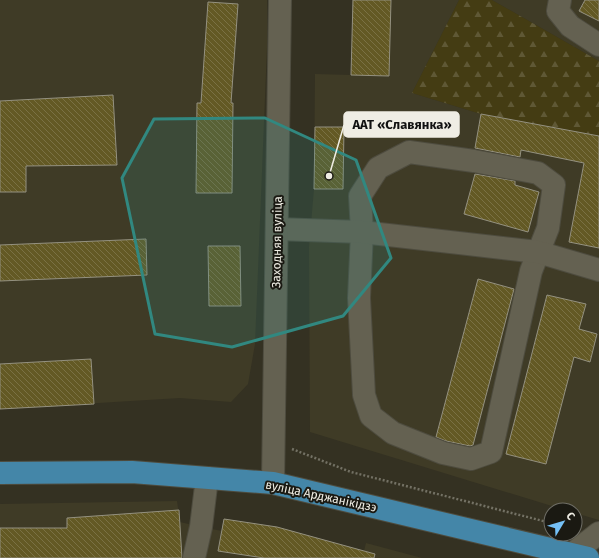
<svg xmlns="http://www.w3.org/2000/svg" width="599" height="558" viewBox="0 0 599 558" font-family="'Fira Sans',sans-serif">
<defs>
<pattern id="forest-firs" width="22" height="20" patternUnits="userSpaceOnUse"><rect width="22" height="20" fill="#443c13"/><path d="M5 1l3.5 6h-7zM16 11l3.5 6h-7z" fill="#5f5835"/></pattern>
<pattern id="building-back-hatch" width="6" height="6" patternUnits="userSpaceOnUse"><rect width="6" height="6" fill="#635924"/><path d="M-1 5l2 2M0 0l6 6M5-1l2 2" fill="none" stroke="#7a7144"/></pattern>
</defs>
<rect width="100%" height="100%" fill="#343122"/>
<!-- built -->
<g fill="#3f3b26">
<path d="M 0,0 L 267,0 L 267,48 L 255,344 L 248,384 L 231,402 L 180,398 L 0,409 Z"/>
<path d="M 352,0 L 459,0 L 412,93 L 481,114 L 599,136 L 599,520 L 575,513 L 575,510 L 565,510 L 310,432 L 309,247 L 314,189 L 315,74 L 351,75 Z"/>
<path d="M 492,0 L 599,0 L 599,61 Z"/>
<path d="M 177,501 L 180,522 L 201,527 L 222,531 L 224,519 L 277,527 L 364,551 L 366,543 L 422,558 L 0,558 L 0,504 Z"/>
</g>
<!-- forest -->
<path fill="url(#forest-firs)" d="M 459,0 L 492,0 L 599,61 L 599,136 L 481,114 L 412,93 Z"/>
<!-- building -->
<g fill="url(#building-back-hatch)" stroke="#949180">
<path d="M 353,0 L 391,0 L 389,76 L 351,75 Z"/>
<path d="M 585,0 L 599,0 L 599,21 L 579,11 Z"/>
<path d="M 208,2 L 238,4 L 231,103 L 233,103 L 232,193 L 196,193 L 197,103 L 201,103 Z"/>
<path d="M 113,95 L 117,165 L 26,166 L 26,192 L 0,192 L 0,101 Z"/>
<path d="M 481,114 L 599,136 L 599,248 L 569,242 L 584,163 L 521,150 L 520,157 L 475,148 Z"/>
<path d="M 315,127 L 344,127 L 343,189 L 314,189 Z"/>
<path d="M 475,174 L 515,181 L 515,185 L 539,192 L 528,232 L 464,214 Z"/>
<path d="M 146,239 L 147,275 L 0,281 L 0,245 Z"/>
<path d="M 208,246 L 240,246 L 241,306 L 209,306 Z"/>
<path d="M 478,279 L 514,289 L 473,445 L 470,446 L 446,441 L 436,437 Z"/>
<path d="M 547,295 L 586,304 L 579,329 L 597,334 L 590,362 L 574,357 L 546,464 L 506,454 Z"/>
<path d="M 91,359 L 94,404 L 0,409 L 0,364 Z"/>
<path d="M 179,510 L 182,558 L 0,558 L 0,528 L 67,528 L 67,518 Z"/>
<path d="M 224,519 L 277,527 L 375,554 L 374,558 L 264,558 L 218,551 Z"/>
</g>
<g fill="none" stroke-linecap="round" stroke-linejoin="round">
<defs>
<g id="minor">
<path d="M 560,0 L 558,11 L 570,26 L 599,45"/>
<path d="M 409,152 L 474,161 L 538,173 L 554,185 L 548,228 L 531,271 L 491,452 L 471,459 L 443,453 L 393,433 L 371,416 L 364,395 L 359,298 L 362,232 L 360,196 L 378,168 Z"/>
<path d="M 277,229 L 362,232 L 538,252 L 599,270"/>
<path d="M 273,483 L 280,0"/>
<path d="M 572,554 L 599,533"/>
<path d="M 194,558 L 201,527 L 207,478"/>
</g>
<path id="major" d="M 0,473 L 132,472 L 273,483 L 588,558"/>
</defs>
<!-- minor casing -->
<use href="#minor" stroke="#4e4c3f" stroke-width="24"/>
<!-- major casing -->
<use href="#major" stroke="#4e4c3f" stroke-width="24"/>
<!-- path -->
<path stroke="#737164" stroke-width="2.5" stroke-dasharray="2 2" stroke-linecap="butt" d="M 292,449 L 351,472 L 551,523"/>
<!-- minor -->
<use href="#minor" stroke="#646151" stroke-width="22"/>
<!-- major -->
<use href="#major" stroke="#4486a8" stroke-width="22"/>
</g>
<!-- marked area -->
<path fill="#318880" fill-opacity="0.2" stroke="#318880" stroke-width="3" stroke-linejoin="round" d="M 265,118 L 356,160 L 391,258 L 343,316 L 232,347 L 155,334 L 122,178 L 154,119 Z"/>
<g text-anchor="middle" stroke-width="4" stroke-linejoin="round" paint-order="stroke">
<!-- street labels -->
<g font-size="12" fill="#efede4" stroke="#1a1912">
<text transform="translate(277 242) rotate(-89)" y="4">Заходняя вуліца</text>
<text transform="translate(321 496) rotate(12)" y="4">вуліца Арджанікідзэ</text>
</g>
</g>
<!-- callouts -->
<path fill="none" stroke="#efede4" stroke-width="1.5" d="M329 176L344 125"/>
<circle fill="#efede4" stroke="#1a1912" stroke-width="1.5" cx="329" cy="176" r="4"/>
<rect fill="#efede4" stroke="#efede4" stroke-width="1.5" x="344" y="112" width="115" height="25" rx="4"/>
<g font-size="13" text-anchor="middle" font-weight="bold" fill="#111">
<text x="402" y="129">ААТ «Славянка»</text>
</g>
<!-- north arrow -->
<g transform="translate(563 522) rotate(52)"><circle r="19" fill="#1a1912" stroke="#6f6e66"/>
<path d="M0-3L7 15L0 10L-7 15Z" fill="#75c0f6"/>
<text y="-6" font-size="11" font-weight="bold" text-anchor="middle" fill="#efede4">С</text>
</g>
</svg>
